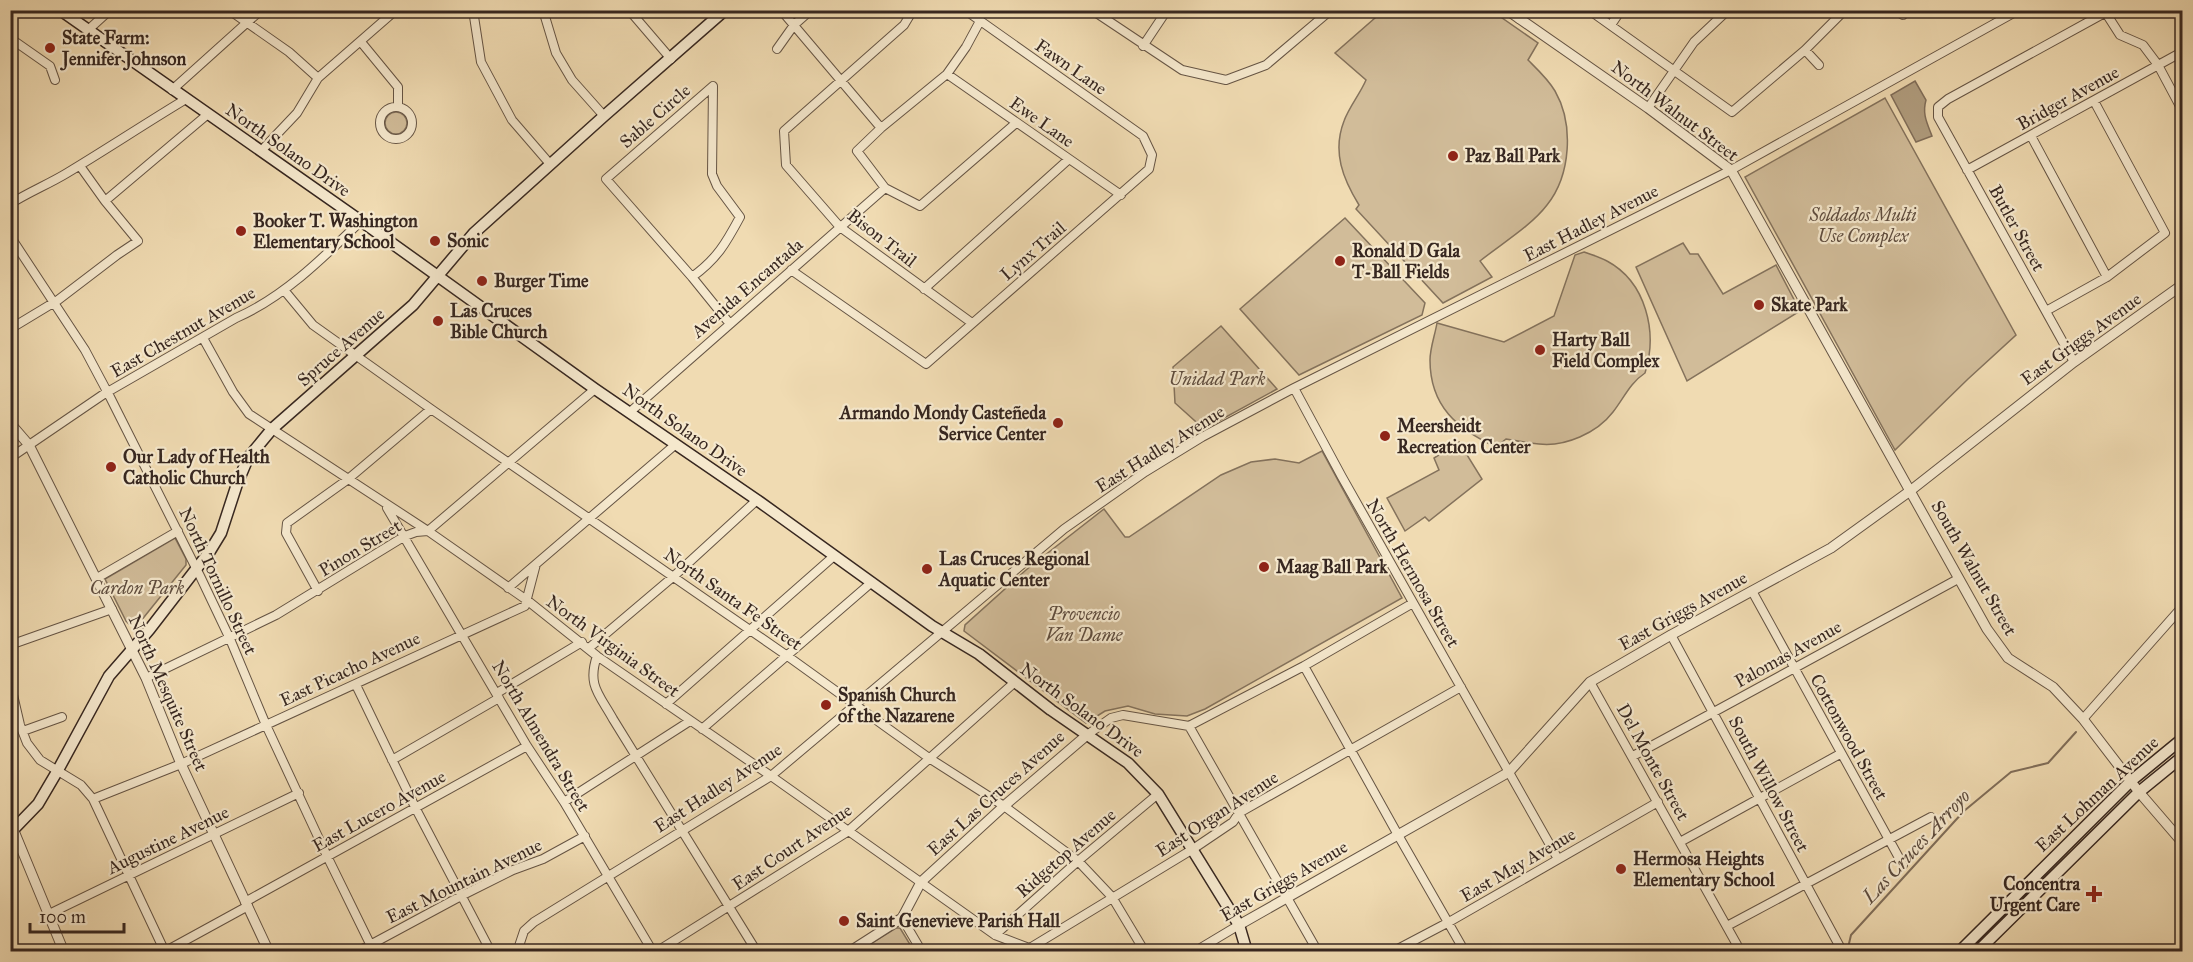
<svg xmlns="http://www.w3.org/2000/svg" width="2193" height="962" viewBox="0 0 2193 962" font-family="'IM FELL Great Primer',serif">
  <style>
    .green { fill: #d1bc99; stroke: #84725c; stroke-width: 1.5 }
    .water { fill: #b19e80; stroke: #806e5a; stroke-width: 1.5 }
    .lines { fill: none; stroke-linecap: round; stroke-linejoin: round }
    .stream { stroke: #806e5a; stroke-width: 2 }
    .minor-casing { stroke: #655444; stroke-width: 10 }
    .tertiary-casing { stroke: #655444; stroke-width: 11 }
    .secondary-casing { stroke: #372720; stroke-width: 13 }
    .minor { stroke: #f5e8cd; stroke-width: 8 }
    .tertiary { stroke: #f5e8cd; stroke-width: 9 }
    .secondary { stroke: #f5e8cd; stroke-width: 10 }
    .poi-dot { fill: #8f2418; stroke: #f5e8cd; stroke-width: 2 }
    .labels { text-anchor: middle; stroke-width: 4.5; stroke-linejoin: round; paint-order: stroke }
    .poi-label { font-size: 18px; font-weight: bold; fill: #372720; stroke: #f5e8cd; text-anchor: start }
    .street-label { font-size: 18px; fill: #372720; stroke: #f5e8cd }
    .park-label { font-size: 18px; font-style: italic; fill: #5e4c3e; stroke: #f5e8cd }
    .water-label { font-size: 20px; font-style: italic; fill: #5c4b3d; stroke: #f5e8cd }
  </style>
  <rect width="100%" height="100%" fill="#f0dbb2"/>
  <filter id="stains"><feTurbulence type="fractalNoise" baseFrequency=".00333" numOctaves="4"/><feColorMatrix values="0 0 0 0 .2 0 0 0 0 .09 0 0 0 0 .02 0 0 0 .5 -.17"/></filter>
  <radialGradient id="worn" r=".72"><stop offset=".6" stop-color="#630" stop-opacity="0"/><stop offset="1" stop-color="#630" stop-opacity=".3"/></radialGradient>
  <path class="green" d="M1383,11H1492L1538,43L1528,60C1537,69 1548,79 1555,91C1574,124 1571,175 1547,205C1531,226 1501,244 1480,261L1492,277L1443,303L1356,209L1359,205C1343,179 1332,152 1344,121C1349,107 1360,94 1366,80L1335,53Z
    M1885,98L2016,335L1968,379L1895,450L1745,177Z
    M385 123a11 11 0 1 1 22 0a11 11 0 1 1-22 0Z
    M1345,218L1425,303L1422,315L1299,375L1240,309Z
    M1683,243L1690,254H1698L1723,294L1776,265L1800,311L1687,381L1636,267Z
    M1584,252C1592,255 1600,257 1607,261C1646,282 1658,332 1645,373C1630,383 1624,398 1613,412C1597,433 1565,447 1539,444C1528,443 1517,441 1506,439L1496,447C1457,429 1430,406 1430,360C1430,348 1435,335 1437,323L1504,342L1554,316L1575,255Z
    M1221,326L1277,389L1204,429L1175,403L1173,367Z
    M1459,442L1482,479L1429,521L1425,517L1405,531L1387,498L1439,470L1434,458Z
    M1322,451L1402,598L1205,709L1187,716L1155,714L1128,706L1105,711L1086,723L964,631L965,625L1026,570L1104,509L1125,537H1129L1221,475L1251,462L1275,459L1299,463Z
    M175,538L186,559V565L140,622L130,625L126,621L105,579Z
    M896,928H900L914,951H859Z"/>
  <path class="water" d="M1915,81L1926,100C1922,114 1927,123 1932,136L1916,142L1891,95Z"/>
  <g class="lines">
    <path class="stream" d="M1847,952L1851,935L1964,811L2011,772L2048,763L2076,732"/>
    <g class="minor-casing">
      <path id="minor" d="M229,10L289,52L318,78
        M473,10L481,62L512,120L550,164
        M543,10L556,53L572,80L604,116
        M629,10L671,59
        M781,10L881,128
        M913,10L904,25L784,131L786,165L840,227L972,323
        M1092,10L1182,70L1226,80L1266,65L1331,10
        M1589,10L1732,112L1805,50L1845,10
        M1895,10L1903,15
        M2104,10L2120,35L2143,45L2158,65L2182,110
        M1519,19L1524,10
        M10,21L17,10
        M980,21L966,47L947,74L881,128L857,151L885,188L920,206L1016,123
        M1611,25L1621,10
        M88,30L110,10
        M10,38L50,66L55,80
        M361,42L398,87V107
        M1143,46L1167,10
        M777,49L794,25L811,10
        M1805,50L1819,65
        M947,74L1121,195
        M713,86L712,174L717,186L740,217C726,243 717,259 692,277L606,179Z
        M172,90L261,10
        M380 123a16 16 0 1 1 32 0a16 16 0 1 1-32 0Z
        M1648,108L1694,42L1728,10
        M2031,136L2107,277
        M261,151L297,113L318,78L396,10
        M1967,170L2182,52
        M105,201L208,114
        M10,204C29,192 49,184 67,173C107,149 146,123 186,99
        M10,236L85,350L110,397L200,576L230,639L266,725L327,856L374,952
        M791,270L926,364L1149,169L1152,155L1143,136L965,10
        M692,277L730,324
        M924,289L1069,159
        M284,290L313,325L431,409L786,655L929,758L1004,806L1078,861L1112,897L1145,952
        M2046,311L2107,277L2165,233L2094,101
        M10,329L58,300L117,255L138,241L105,201L80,166
        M203,338L233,392L249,414L428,531L528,601L597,656L771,776L995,935L1029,948L1031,952
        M2074,362L1938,117V107L1948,99L2110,10
        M1294,388L1342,477L1558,859
        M630,412L885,188
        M10,458L104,394L236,318C284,297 324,257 361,221
        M387,508L527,746L564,802L653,952
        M97,578L178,531
        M508,588L536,564
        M318,591L286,533L287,523L347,480L431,409
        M1752,591L1903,865
        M1671,635L1840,947
        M10,645L112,609
        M589,648L674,576L757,500
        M597,656C587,685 599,694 613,719L757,952
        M1304,666L1398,835L1465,952
        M146,678L276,615L405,536L416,532L428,531L595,389
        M10,682L20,725L27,743L40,760L81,785L93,799L181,764L525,606L536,564L676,444
        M1590,682L1741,952
        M356,685L416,809L491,952
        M497,693L582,642
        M666,704L834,556
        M2083,719L2182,607
        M1189,726L1318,952
        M702,729L872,582
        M23,731L62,717
        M1087,735L1111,718L1123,715L1189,726L1304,666L1413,603
        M1633,756L1958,579
        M392,760L499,698
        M93,799L165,952
        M564,802L690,721
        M1680,842L1840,754
        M245,902L527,746
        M49,914L299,793
        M902,918L922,952
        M1727,926L1931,817
        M995,935L1078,861L1158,794
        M1025,951L1193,849L1233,822L1239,813L1461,687
        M164,952L248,906
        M357,952L461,896L513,870L543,859L585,836
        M517,952L524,931L534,922L771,776L1064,529L1145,472L1202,437L1294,388L1731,170L2019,10
        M656,952L847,832L1015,682
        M1194,952L1239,925
        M1392,952L1449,922L1658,802"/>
    </g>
    <g class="tertiary-casing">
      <path id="tertiary" d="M1507,10L1648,108L1731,170L1987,629L2008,658L2053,687L2083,719L2139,792L2182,842
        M10,423L29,445L146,678L181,764L269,952
        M14,831L64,952
        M1239,925L1509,772L1590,682L1671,635L1831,548L1910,491L2074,362L2182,285
        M849,952L902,918L921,882L1004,806L1087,735"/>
    </g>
    <g class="secondary-casing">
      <path id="secondary" d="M60,10L361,221L595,389L757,500L932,626L979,654L1051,710L1128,763L1158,794L1239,925L1247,952
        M10,833L38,804L58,770L109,676L149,630L210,551L221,533L237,484L248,458L272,429L413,305L474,233L604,116L725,10
        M1959,952L2131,781L2182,739
        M1977,952L2139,792L2182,757"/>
    </g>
    <use href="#minor" class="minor"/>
    <use href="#tertiary" class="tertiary"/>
    <use href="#secondary" class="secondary"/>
  </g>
  <g class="poi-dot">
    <circle cx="50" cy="48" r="6"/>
    <circle cx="1453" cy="156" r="6"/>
    <circle cx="241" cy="231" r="6"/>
    <circle cx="435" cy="241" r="6"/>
    <circle cx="1340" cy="261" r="6"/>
    <circle cx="482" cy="281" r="6"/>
    <circle cx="1759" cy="305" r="6"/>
    <circle cx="438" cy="321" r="6"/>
    <circle cx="1540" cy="350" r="6"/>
    <circle cx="1058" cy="423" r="6"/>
    <circle cx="1385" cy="436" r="6"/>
    <circle cx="111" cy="467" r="6"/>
    <circle cx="1264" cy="567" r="6"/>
    <circle cx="927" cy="569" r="6"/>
    <circle cx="826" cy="705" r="6"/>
    <circle cx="1621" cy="869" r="6"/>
    <path d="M2091 885h6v6h6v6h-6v6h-6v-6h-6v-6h6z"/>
    <circle cx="844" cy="921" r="6"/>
  </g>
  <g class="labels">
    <g class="poi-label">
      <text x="62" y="44">State Farm:<tspan x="62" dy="21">Jennifer Johnson</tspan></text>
      <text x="1465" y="162">Paz Ball Park</text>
      <text x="253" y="227">Booker T. Washington<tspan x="253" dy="21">Elementary School</tspan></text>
      <text x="447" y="247">Sonic</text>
      <text x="1352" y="257">Ronald D Gala<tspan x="1352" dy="21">T-Ball Fields</tspan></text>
      <text x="494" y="287">Burger Time</text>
      <text x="1771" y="311">Skate Park</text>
      <text x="450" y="317">Las Cruces<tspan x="450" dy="21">Bible Church</tspan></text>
      <text x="1552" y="346">Harty Ball<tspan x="1552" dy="21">Field Complex</tspan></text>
      <text x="1046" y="419" text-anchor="end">Armando Mondy Casteñeda<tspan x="1046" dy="21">Service Center</tspan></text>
      <text x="1397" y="432">Meersheidt<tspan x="1397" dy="21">Recreation Center</tspan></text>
      <text x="123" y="463">Our Lady of Health<tspan x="123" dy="21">Catholic Church</tspan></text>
      <text x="939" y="565">Las Cruces Regional<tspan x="939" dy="21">Aquatic Center</tspan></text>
      <text x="1276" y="573">Maag Ball Park</text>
      <text x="838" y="701">Spanish Church<tspan x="838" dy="21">of the Nazarene</tspan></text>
      <text x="1633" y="865">Hermosa Heights<tspan x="1633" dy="21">Elementary School</tspan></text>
      <text x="2080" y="890" text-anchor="end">Concentra<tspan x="2080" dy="21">Urgent Care</tspan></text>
      <text x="856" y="927">Saint Genevieve Parish Hall</text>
    </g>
    <g class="street-label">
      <text transform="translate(1071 67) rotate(35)" y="6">Fawn Lane</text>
      <text transform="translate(2068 98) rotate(-29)" y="6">Bridger Avenue</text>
      <text transform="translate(1675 111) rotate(37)" y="6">North Walnut Street</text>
      <text transform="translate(655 116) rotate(-41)" y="6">Sable Circle</text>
      <text transform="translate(1042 122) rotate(35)" y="6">Ewe Lane</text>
      <text transform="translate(288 150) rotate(35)" y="6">North Solano Drive</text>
      <text transform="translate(1591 223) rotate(-27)" y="6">East Hadley Avenue</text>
      <text transform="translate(2017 228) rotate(61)" y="6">Butler Street</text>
      <text transform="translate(882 238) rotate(38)" y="6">Bison Trail</text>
      <text transform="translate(1033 251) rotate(-41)" y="6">Lynx Trail</text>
      <text transform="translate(747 288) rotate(-41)" y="6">Avenida Encantada</text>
      <text transform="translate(183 332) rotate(-30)" y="6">East Chestnut Avenue</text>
      <text transform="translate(2081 339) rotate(-36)" y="6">East Griggs Avenue</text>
      <text transform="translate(341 347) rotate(-41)" y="6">Spruce Avenue</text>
      <text transform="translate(685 430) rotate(35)" y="6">North Solano Drive</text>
      <text transform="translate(1160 449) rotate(-32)" y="6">East Hadley Avenue</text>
      <text transform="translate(360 548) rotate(-31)" y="6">Pinon Street</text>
      <text transform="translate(1974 568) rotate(60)" y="6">South Walnut Street</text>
      <text transform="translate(1413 573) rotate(60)" y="6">North Hermosa Street</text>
      <text transform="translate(218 581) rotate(65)" y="6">North Tornillo Street</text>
      <text transform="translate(733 599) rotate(35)" y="6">North Santa Fe Street</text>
      <text transform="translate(1683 611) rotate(-29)" y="6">East Griggs Avenue</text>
      <text transform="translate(613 646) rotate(36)" y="6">North Virginia Street</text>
      <text transform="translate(1788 654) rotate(-29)" y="6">Palomas Avenue</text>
      <text transform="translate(350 669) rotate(-25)" y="6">East Picacho Avenue</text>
      <text transform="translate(168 693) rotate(66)" y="6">North Mesquite Street</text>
      <text transform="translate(1082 710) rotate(36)" y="6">North Solano Drive</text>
      <text transform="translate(541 736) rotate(59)" y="6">North Almendra Street</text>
      <text transform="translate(1849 737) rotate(61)" y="6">Cottonwood Street</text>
      <text transform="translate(1653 762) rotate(61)" y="6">Del Monte Street</text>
      <text transform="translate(1769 784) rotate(62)" y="6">South Willow Street</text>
      <text transform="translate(718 788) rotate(-33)" y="6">East Hadley Avenue</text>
      <text transform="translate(996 793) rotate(-42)" y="6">East Las Cruces Avenue</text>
      <text transform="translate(2097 794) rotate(-43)" y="6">East Lohman Avenue</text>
      <text transform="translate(379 811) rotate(-29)" y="6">East Lucero Avenue</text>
      <text transform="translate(1217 814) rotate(-33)" y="6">East Organ Avenue</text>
      <text transform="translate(168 840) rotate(-26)" y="6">Augustine Avenue</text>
      <text transform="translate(792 847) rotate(-34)" y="6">East Court Avenue</text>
      <text transform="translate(1066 853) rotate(-41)" y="6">Ridgetop Avenue</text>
      <text transform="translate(1518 865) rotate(-30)" y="6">East May Avenue</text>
      <text transform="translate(464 881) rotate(-26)" y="6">East Mountain Avenue</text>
      <text transform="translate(1284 881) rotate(-30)" y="6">East Griggs Avenue</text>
    </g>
    <g class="park-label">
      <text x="1863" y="221">Soldados Multi<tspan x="1863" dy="21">Use Complex</tspan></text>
      <text x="1217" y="385">Unidad Park</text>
      <text x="137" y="594">Cardon Park</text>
      <text x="1084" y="620">Provencio<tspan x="1084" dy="21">Van Dame</tspan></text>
    </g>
    <g class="water-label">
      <text transform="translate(1916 846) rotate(-47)" y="7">Las Cruces Arroyo</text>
    </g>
  </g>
  <rect width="2193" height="962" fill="none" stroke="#f0dbb2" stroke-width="36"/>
  <rect x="12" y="12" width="2169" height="938" fill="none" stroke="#372720" stroke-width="3"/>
  <rect x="18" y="18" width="2157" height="926" fill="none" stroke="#372720" stroke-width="1.5"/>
  <path d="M30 923v9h94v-9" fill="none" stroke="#372720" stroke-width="3"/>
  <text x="39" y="923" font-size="18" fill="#372720" stroke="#f5e8cd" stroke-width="4.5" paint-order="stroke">100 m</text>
  <rect width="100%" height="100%" filter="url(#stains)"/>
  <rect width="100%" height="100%" fill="url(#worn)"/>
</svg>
